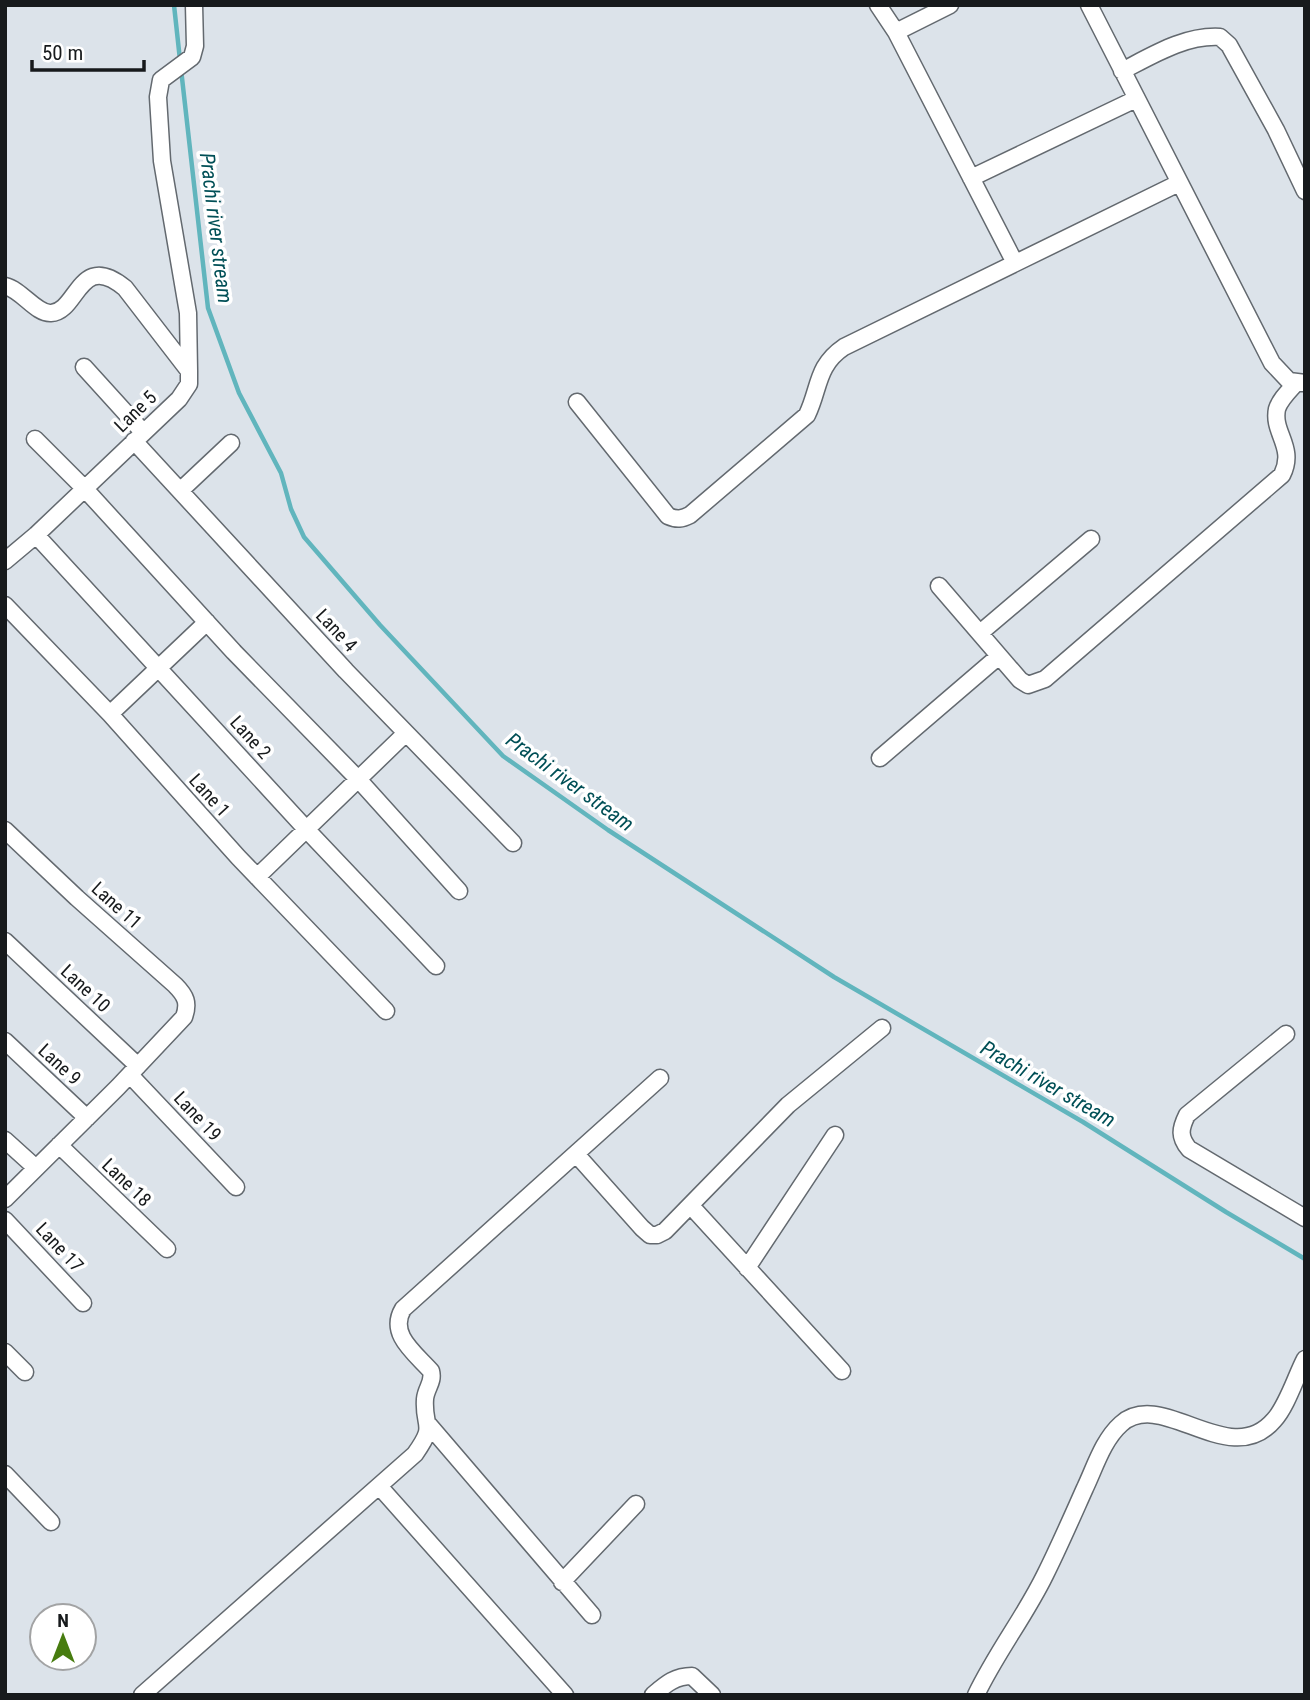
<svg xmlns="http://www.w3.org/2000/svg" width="1310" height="1700" viewBox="0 0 1310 1700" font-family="'Roboto Condensed',sans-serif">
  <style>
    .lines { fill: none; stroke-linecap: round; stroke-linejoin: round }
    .stream { stroke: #61b5bd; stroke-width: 4.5 }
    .minor-casing { stroke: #63696f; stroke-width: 19 }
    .minor { stroke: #fff; stroke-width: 16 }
    .labels { text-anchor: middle; stroke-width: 7; stroke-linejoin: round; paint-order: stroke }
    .street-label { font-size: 19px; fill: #171a1c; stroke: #fff }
    .water-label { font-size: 21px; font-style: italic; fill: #004f56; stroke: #fff }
  </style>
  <rect width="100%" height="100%" fill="#dce3ea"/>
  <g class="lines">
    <path class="stream" d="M174,5L180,60
      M181,69L208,308L239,393L281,473L291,509L304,537L380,625L503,756L608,830L834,977L1083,1122L1226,1212L1305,1259"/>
    <g class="minor-casing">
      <path id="minor" d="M878,5L896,32L1015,263
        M1089,5L1272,363L1289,381L1305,383
        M896,32L950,5
        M1122,71C1153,55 1185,35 1220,37L1229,45L1276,130L1305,191
        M971,178L1136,99
        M5,286C22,290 36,314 51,313C78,312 79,250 125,288L189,371V384L179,399L36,535L5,561
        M84,367L143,432
        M189,371L188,313L162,161L158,97L161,80L192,57L195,46L194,5
        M577,402L668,516C677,520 682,519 690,515L807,415C820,388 816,366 844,347L1179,183
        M35,439L85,489L234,652L358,779L459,891
        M134,441L346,671L513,843
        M181,490L231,443
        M36,535L306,829L436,966
        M939,586L1020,680L1028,685L1045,679L1282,475C1296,447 1272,433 1277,409C1280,399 1290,390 1297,382
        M5,605L110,714L238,857L386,1011
        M980,633L1091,539
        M110,714L207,622
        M880,758L999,656
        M5,830L77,898L175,985C186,996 189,1003 184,1017L118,1087L5,1199
        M257,877L406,733
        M5,941L138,1066
        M1286,1034L1187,1115C1180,1129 1179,1137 1189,1149L1305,1218
        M5,1041L87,1118
        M130,1075L236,1187
        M5,1140L36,1168
        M59,1145L167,1249
        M576,1154L642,1228L650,1235H657L665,1231L788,1105L882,1028
        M691,1206L842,1371
        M5,1220L83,1303
        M747,1268L835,1135
        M5,1352L25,1372
        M429,1425L592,1615
        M5,1474L51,1522
        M379,1486L565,1695
        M562,1582L636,1504
        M142,1695L415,1454C437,1423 423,1429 425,1399C426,1388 434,1382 431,1371C415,1353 388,1334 403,1309L660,1078
        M653,1695C666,1684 675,1676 692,1676L712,1695
        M976,1695C996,1653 1025,1616 1045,1575C1059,1547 1072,1517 1085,1488C1095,1467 1103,1440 1121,1424C1162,1387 1230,1472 1274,1420C1287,1406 1296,1376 1305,1359"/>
    </g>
    <use href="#minor" class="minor"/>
  </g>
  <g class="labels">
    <g class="street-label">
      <text transform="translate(135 411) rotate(-44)" y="7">Lane 5</text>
      <text transform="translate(337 630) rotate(47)" y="7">Lane 4</text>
      <text transform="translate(251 737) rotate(48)" y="7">Lane 2</text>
      <text transform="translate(210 795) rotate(48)" y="7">Lane 1</text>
      <text transform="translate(117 905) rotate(42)" y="7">Lane 11</text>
      <text transform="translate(86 988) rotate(43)" y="7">Lane 10</text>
      <text transform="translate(60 1064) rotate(43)" y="7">Lane 9</text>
      <text transform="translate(198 1116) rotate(47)" y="7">Lane 19</text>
      <text transform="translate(127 1182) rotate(44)" y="7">Lane 18</text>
      <text transform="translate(60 1247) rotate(47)" y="7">Lane 17</text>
    </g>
    <g class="water-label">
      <text transform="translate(216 228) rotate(83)" y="7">Prachi river stream</text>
      <text transform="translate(570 782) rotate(36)" y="7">Prachi river stream</text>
      <text transform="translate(1048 1084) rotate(30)" y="7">Prachi river stream</text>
    </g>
  </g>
  <rect width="1310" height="1700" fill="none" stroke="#171a1c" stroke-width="14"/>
  <g transform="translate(63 1637)"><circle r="33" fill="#ffffff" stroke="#a2a3a4" stroke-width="2"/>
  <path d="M0-5L12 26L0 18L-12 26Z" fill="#477c0f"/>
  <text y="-10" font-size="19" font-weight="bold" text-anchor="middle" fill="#171a1c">N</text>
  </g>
  <path d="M32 60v10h112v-10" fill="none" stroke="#171a1c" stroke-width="3.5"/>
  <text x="42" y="60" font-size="21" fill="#171a1c" stroke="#ffffff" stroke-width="5" paint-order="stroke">50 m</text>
</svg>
